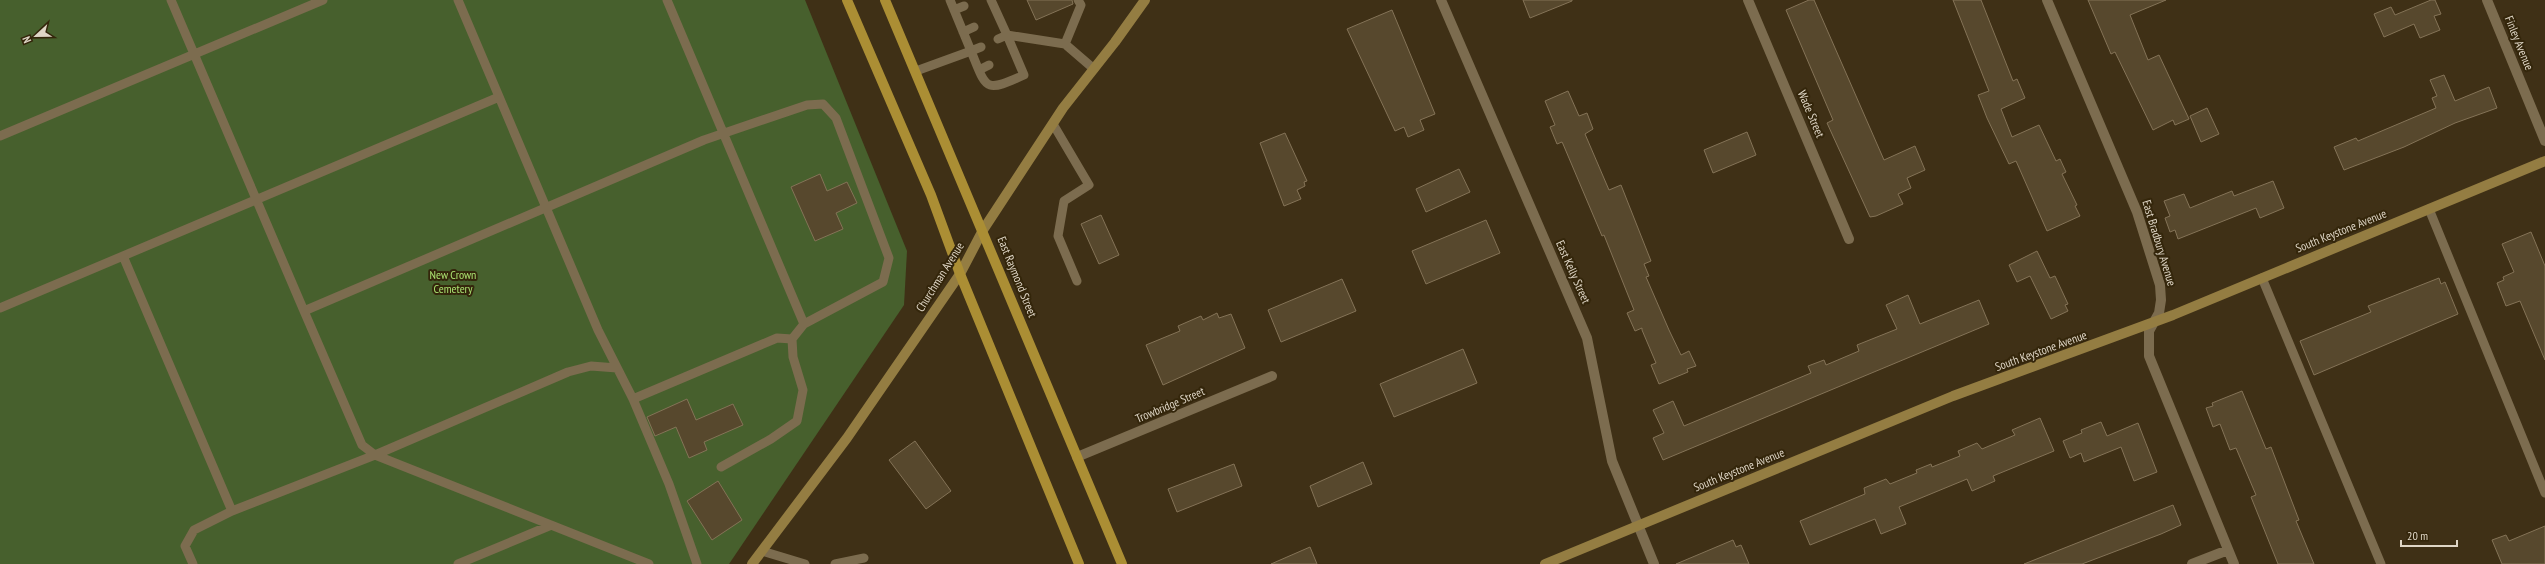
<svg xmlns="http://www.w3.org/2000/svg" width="2545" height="564" viewBox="0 0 2545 564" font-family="'PT Sans Narrow',sans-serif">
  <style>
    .green { fill: #47602d }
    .building { fill: #57482d; stroke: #847357 }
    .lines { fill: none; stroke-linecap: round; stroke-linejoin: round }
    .lane { stroke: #7c6c4f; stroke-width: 9 }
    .street { stroke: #7c6c4f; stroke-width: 10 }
    .secondary { stroke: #947d42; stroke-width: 10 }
    .primary { stroke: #ab8e34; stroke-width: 10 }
    .labels { text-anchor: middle; stroke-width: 4; stroke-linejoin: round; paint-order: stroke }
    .street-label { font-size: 12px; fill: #dfd6c6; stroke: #34260b }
    .park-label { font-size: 12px; fill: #aae271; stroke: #34260b }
  </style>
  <rect width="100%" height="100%" fill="#3f3016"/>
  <path class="green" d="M0,0H805L907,251L904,305L729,564H0Z"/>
  <path class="building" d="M1027,0H1072L1073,4L1036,20Z
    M1523,0H1572V1L1530,18Z
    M1809,0H1814L1884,160L1915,146L1925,170L1907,178L1911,188L1898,194L1903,204L1876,216L1870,217L1827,123L1833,120L1786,10Z
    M1953,0H1981L2013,81L2017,79L2025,98L2001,109L2012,137L2039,125L2056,161L2060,159L2066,172L2062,174L2077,205L2075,206L2080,216L2047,231L2016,161L2009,164L1987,118L1978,95L1989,91Z
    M2088,0H2166L2130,15L2148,60L2159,55L2189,119L2175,125L2173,120L2153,130L2115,52L2111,54Z
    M2431,0H2435L2441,14L2434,16L2440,30L2420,38L2414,24L2384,37L2374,14L2391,7L2395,15Z
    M1392,10L1435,114L1420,120L1424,130L1408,137L1404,127L1395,131L1347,29Z
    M2444,75L2455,101L2489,87L2497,108L2455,123L2404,147L2344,170L2334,147L2356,138L2358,141L2436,108L2432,98L2437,96L2430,80Z
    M1568,91L1579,116L1587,113L1593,129L1585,134L1609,190L1621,185L1651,261L1644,264L1649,276L1646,277L1669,330L1681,355L1689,351L1696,366L1687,369L1688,372L1659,384L1651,365L1656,363L1642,330V328L1635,331L1627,313L1634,310L1604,235L1602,236L1563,144L1562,142L1557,144L1550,127L1555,125L1545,101Z
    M2207,108L2219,134L2201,142L2190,116Z
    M1747,132L1756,155L1713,173L1704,150Z
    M1285,133L1307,181L1304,182L1305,186L1297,190L1301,199L1284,206L1260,143Z
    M1459,169L1470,192L1426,212L1416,189Z
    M820,174L827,191L847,182L857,203L836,213L843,229L815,241L791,187Z
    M2273,181L2284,208L2260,218L2256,208L2178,239L2175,230L2170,232L2165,218L2170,216L2164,201L2184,194L2190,208L2232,191L2234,196Z
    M1101,215L1119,255L1099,264L1081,224Z
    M1486,220L1500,253L1426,284L1412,251Z
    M2531,232L2545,266V360L2520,301L2506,306L2497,283L2504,280L2503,277L2514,272L2502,244Z
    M2037,251L2050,278L2055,276L2068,304L2065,305L2068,311L2051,319L2030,276L2017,282L2009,265Z
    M2439,278L2441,284L2445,282L2458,314L2314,375L2300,341L2371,312L2368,306Z
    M1342,279L1356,311L1281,342L1268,310Z
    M1908,295L1920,324L1979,300L1989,324L1663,460L1653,438L1664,433L1653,410L1673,401L1684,426L1811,373L1808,366L1824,360L1826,365L1859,351L1857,345L1897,329L1886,305Z
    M1217,313L1219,318L1231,314L1245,348L1163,385L1146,345L1180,331L1178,326L1201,316L1203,320Z
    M1463,349L1477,383L1394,417L1380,384Z
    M2242,391L2266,449L2271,447L2299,520L2296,521L2314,564H2278L2251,497L2256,495L2236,448L2230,450L2220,424L2213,427L2206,408L2213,406L2212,403Z
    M687,399L696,420L733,404L743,425L704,442L707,450L689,458L676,427L655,436L647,417Z
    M2040,418L2054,451L1993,476L1995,481L1972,491L1967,479L1899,507L1906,524L1881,534L1875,519L1810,545L1800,521L1865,494L1864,488L1886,479L1890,484L1917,473L1916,470L1931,464L1932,467L1960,456L1958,451L1977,443L1982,449L2015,435L2012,430Z
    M2101,422L2107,436L2138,423L2157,472L2134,481L2121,447L2084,462L2081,453L2070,458L2063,441L2082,433L2081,430Z
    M915,441L951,491L926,509L889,460Z
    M1363,462L1372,484L1318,507L1310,486Z
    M1234,464L1242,486L1177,512L1168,489Z
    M718,481L742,520L712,540L687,501Z
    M2173,505L2181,525L2161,534L2082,564H2024Z
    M2545,526V564H2502L2492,540L2506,535L2509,541Z
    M1733,540L1736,547L1741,545L1749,564H1676Z
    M1310,547L1317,564H1271Z"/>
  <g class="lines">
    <path class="lane" d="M171,0L304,311L704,140L807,105L823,104L836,118L889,258L883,282L804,324L792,339L793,357L803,390L797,421L771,439L721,467
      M458,0L598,330L633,399
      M667,0L804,324
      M991,0L1007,35L1065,44L1094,69
      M954,10L964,6
      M963,32L974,27
      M1065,44L1081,5L1078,0
      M981,47L971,51C987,90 984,93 1024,75L1007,35L998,39
      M979,70L989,65
      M916,71L971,51L950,0
      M1053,124L1089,185L1064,201L1058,236L1077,281
      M0,136L323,0
      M2429,209L2545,493
      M123,256L232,511
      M2262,278L2381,564
      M0,308L499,97
      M304,311L362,445L375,455L649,564
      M762,551L805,564
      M193,564L185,546L194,530L232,511L375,455L568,372L591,366L617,368
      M458,564L549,526
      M697,564L669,484L633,399L777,338L792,339
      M835,564L864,558"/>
    <path class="street" d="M1441,0L1587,338L1612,461L1654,564
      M1748,0L1849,239
      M2047,0L2137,212L2160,285L2161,300L2159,313L2149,331V356L2234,564
      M2487,0L2545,141
      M1077,457L1272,376
      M2192,564L2228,550"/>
    <path class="secondary" d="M752,564L847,438L960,274L983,230L1063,108L1115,42L1145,0
      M1545,564L1953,396L2173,315L2545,161"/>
    <path class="primary" d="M847,0L931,195L960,274L1079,564
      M885,0L1122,564"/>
  </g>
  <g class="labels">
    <g class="street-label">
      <text transform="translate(2519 43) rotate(68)" y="4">Finley Avenue</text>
      <text transform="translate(1811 114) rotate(67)" y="4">Wade Street</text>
      <text transform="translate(2341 231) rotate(-22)" y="4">South Keystone Avenue</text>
      <text transform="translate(2159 243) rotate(73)" y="4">East Bradbury Avenue</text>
      <text transform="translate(1573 272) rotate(66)" y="4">East Kelly Street</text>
      <text transform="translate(940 277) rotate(-58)" y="4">Churchman Avenue</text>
      <text transform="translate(1017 277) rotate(68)" y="4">East Raymond Street</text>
      <text transform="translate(2041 351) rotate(-20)" y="4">South Keystone Avenue</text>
      <text transform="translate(1170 405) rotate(-23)" y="4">Trowbridge Street</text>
      <text transform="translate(1739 470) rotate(-22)" y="4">South Keystone Avenue</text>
    </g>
    <g class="park-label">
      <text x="453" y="279">New Crown<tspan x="453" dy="14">Cemetery</tspan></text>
    </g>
  </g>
  <g transform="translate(36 36) rotate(248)" stroke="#34260b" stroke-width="3" paint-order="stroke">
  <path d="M0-3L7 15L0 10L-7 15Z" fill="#dfd6c6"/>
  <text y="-6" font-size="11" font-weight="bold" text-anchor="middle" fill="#dfd6c6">N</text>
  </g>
  <path d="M2401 540v6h56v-6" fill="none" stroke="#dfd6c6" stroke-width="2"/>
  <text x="2407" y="540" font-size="12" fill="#dfd6c6" stroke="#34260b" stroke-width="3" paint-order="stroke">20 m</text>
</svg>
